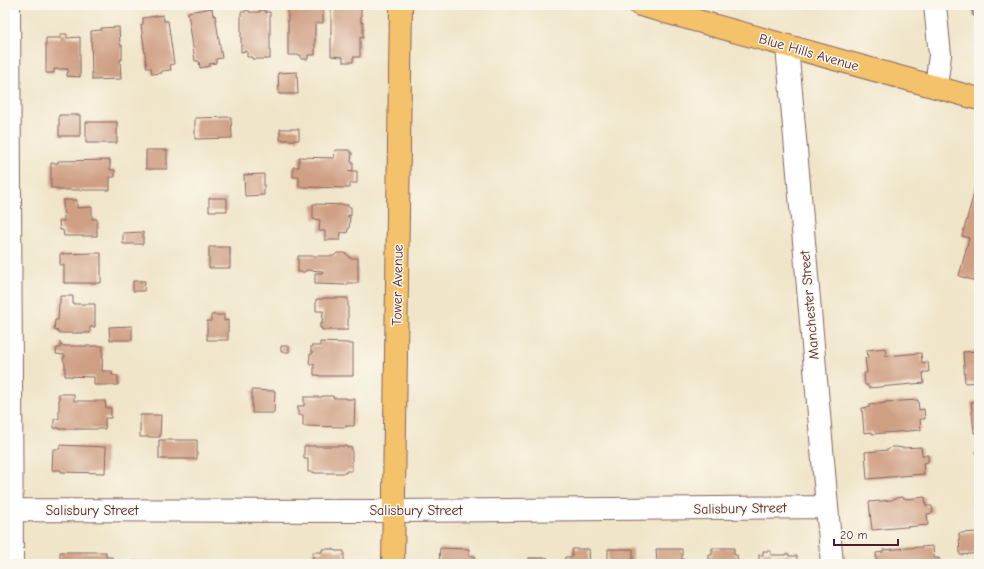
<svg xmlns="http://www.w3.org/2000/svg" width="984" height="569" viewBox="0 0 984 569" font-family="'Comic Neue',sans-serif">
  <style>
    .building { fill: #cf9f83 }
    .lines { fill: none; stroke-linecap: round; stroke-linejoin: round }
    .minor-casing { stroke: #846462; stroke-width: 24 }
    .major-casing { stroke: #846462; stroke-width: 24 }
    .minor { stroke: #fff; stroke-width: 22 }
    .major { stroke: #f4c26a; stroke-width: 22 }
    .labels { text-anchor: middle; stroke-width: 3; stroke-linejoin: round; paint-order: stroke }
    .street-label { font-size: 14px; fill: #4a1f2b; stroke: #fbf7ec }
  </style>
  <rect width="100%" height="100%" fill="#fbf7ec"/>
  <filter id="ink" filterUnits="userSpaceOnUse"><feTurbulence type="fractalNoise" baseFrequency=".025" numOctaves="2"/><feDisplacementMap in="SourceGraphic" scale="8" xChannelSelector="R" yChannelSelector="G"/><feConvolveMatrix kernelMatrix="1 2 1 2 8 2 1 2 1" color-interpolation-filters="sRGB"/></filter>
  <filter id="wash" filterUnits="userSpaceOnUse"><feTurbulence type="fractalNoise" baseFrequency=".012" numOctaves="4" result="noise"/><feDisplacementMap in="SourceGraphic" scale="16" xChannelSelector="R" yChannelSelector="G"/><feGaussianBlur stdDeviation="0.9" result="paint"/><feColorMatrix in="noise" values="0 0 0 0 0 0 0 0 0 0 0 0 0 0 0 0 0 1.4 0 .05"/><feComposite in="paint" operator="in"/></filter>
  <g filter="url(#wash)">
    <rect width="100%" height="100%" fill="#f0e5c9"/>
    <g id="blocks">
      <path class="building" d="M292,5H303V7L323,8V23H315V55H308V59H301V55H288V7H292Z
        M332,5H361V23L363,22V38L360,37V57H353V62H343V57L331,56V6H332Z
        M972,5H979V23H977V15L973,16Z
        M212,8L213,15H215L222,58L216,59V63L209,64L210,66L200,68L199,61H195L188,12Z
        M245,10H249V12H260L259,10H265V12H270V59H252V57H247V51L241,52V12H245Z
        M163,15L164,21H168L174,64L170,65L171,70L161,71L162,73L152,74L151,68H147L141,25L143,24V18Z
        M119,27L120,45H122V60H120L121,79L92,80L91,31L101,30V28Z
        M60,34H67V38L80,37V77L67,76V73H68V69H54V73H46V38H60Z
        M297,72L298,94H279L278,73Z
        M59,115H80V136H59Z
        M231,117L232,138L195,139V118Z
        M86,122H117V143H86Z
        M280,129H299V140H280Z
        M146,150H167V169H146Z
        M335,150H349L350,151L351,153H352L351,162H353V170L348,171H357V183H350V188L299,187V177H293V167H299V157L334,158Z
        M110,160V170H115V177H110V190H58V188H51V163H58V161Z
        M264,174V195L245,196L244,175Z
        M976,186L979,187V282L959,276L969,238L962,236Z
        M209,198H227V211H209Z
        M63,200H77V208L92,207V219H97V236H64L63,230H60L59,221H64Z
        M313,204L348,205V207H351V216L348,215V217H350L349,229H348L347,233L341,232L340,240H325V231H319L320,220L313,219Z
        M143,232V244H123V233Z
        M209,247H230V268H209Z
        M94,253H101V283H64V265H60V254Z
        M337,253H345L349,256V258H358V283H348V285L315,284V273H322L323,271L306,270L305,272H298V256H334Z
        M133,281H145L144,291H133Z
        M60,296H73V304H95V327H90V333H58V331L54,330L55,320H58L59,304H60Z
        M323,298H348V330H322V328H320V324H322L323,311H316V299H323Z
        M211,315H224V321L228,320V340H207V321H211Z
        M132,326V340H110L109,327Z
        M60,342H61V346H103L102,371H112V375L118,376V385H94V377L65,376V364L64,362L63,358L65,357V355L56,354L57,348H60Z
        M320,342L348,343V344H353V376H319V375H314V364H309L310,354H313V352H311V346H320Z
        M281,346H289V352H281Z
        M885,348L886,356L921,353L922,363L928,362L929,372H923L924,383L868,388V385H865L864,373H867L865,358H868L867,350Z
        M979,351V382L965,383L963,352Z
        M252,390L275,391L274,413H252Z
        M59,394H74V401H105L106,408H111V418H105V429H59V428H54V419H59Z
        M322,396H333V398H346V399H355L354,426H346V427L303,426V415H298V406H304V397H322Z
        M918,400L919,410L924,409L925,419H920L921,430L872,434V432L864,433L862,408L870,407L869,405L885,403V402Z
        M979,401V432L974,433L971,402Z
        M140,415H161L160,437H140Z
        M159,440H197V459H159Z
        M60,445L106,447L105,473L61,472V470H52L53,449H60Z
        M304,446H346V447L352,448V471H346V473H314V472H308V459H304Z
        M891,447H897L902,448L921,447L922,455H928V462L923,463L924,474L867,479L865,452L888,450Z
        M976,451H979V471H978Z
        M901,497L907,499L925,497L926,506H932L933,513L927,514L928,525L872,530L869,502L892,500L896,498Z
        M979,532V553L960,555L959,533Z
        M933,546L934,558H939L940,564H877L876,553L883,552V550Z
        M440,548L469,549V556H475L474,564H432V562H439Z
        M712,548H734V555H737L738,564H709V555H712Z
        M322,549H334L335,551H344V564H313V552H322Z
        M572,549H589L590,564H565V557H572Z
        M608,549H633V564H608Z
        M656,549H682V560L684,559V564H657Z
        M763,551H771V555H786V554H789V556H797V564H759V555H763Z
        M60,552H106V557H112V564H60Z
        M529,558H548V564H529Z
        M133,561H152V564H133Z"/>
    </g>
  </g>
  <g filter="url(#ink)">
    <use href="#blocks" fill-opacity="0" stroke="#846462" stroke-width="1"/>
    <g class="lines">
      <g class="minor-casing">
        <path id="minor" d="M9,5L12,564
          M935,5L940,55L936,87
          M787,46L832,564
          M5,510L394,511L826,507"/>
      </g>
      <g class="major-casing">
        <path id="major" d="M640,5L979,99
          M393,564L401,5"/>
      </g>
      <use href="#minor" class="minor"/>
      <use href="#major" class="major"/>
    </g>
  </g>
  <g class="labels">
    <g class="street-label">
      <text transform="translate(809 52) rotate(16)" y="5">Blue Hills Avenue</text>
      <text transform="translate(397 285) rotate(-89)" y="5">Tower Avenue</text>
      <text transform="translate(809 305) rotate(-95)" y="5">Manchester Street</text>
      <text transform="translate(740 508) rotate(-1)" y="5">Salisbury Street</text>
      <text x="92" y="515">Salisbury Street</text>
      <text x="416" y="515">Salisbury Street</text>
    </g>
  </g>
  <rect width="984" height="569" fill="none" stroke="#fbf7ec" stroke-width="20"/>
  <path d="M834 539v6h64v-6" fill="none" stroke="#4a1f2b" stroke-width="2"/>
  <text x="840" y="539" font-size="12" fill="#4a1f2b" stroke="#fbf7ec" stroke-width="3" paint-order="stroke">20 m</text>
</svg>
